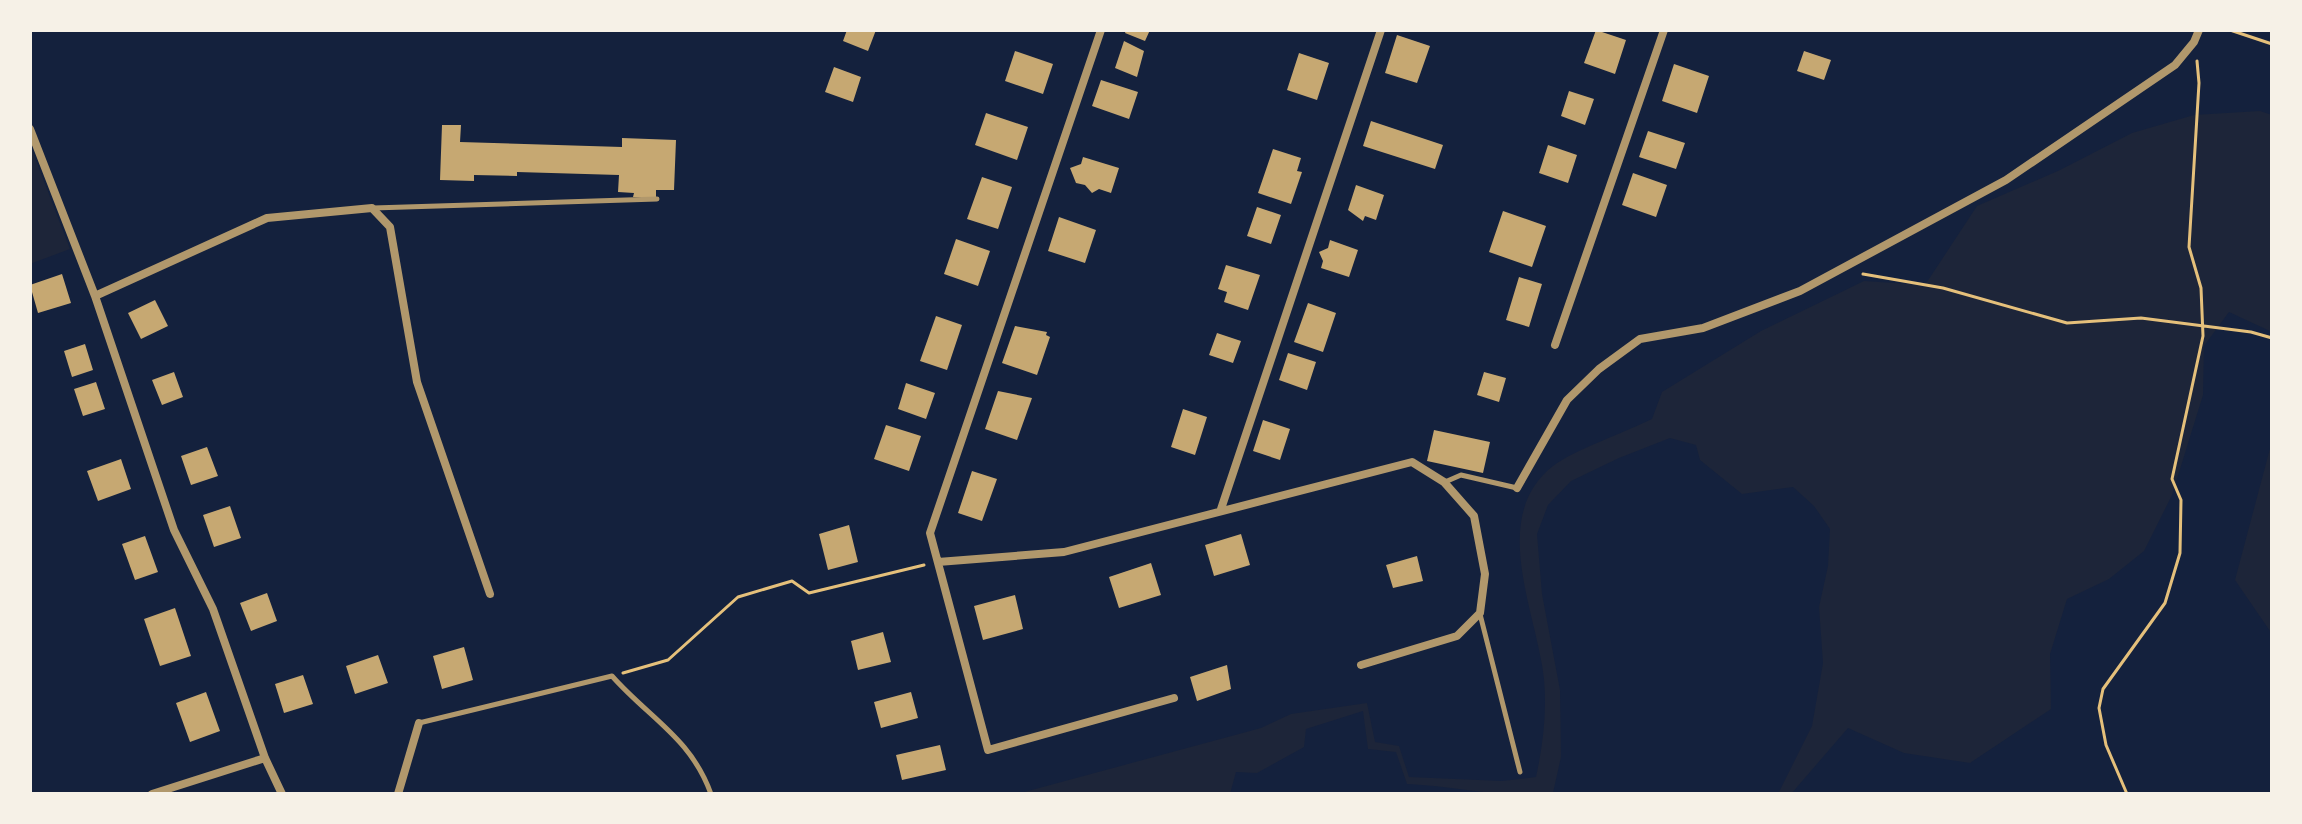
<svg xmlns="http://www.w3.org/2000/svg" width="2302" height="824" viewBox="0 0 2302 824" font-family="'Exo 2',sans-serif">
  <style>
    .green { fill: #1d2539 }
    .building { fill: #c6a872 }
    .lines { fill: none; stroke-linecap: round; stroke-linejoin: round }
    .path { stroke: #e5c07b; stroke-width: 3 }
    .service { stroke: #b1986c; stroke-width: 5 }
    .minor { stroke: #b1986c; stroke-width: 8 }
  </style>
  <rect width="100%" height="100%" fill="#14213d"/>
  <path class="green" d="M2260,111L2272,115V332L2229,312L2204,346L2203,395L2172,495L2144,551L2109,579L2067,599L2050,654L2051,709L1970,763L1904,753L1848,728L1791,794H1778L1812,726L1823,663L1819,607L1828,566L1830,529L1814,506L1793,487L1742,494L1700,460L1696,445L1670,438L1619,458L1571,481L1548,505L1537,534L1542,594L1560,690L1561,757L1553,793C1505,799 1455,786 1407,784L1396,752L1368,749L1363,711L1306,729L1304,747L1257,773L1236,772L1230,794H1017L1261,728L1291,714L1367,703L1375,742L1399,746L1409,777L1502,781L1536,777C1543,745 1547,712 1544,679C1537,613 1488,517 1553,466C1572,451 1628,431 1652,419L1662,392L1761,331L1864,281L1925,285L1977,206L2060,170L2132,133L2194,115Z
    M30,145L70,249L30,264Z
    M2272,441V634L2235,580Z"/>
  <path class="building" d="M847,30H876L868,51L843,41Z
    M1126,30H1150L1145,41L1125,33Z
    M1596,30L1626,40L1615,74L1584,63Z
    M1397,35L1430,46L1417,83L1385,73Z
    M1124,41L1144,51L1137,77L1115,68Z
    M1015,51L1053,64L1043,94L1005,81Z
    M1804,51L1831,60L1824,80L1797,71Z
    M1299,53L1329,63L1317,100L1287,90Z
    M1674,64L1709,76L1697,113L1662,101Z
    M834,67L861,77L853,102L825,92Z
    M1101,80L1138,92L1129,119L1092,106Z
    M1569,91L1594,99L1585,125L1561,116Z
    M986,113L1028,127L1017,160L975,145Z
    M1371,121L1443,145L1435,169L1363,146Z
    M442,125H461L460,142L622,147V138L676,140L674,190H656V197H633L634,193L618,192L619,175L517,172V176L474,175V181L440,180Z
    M1648,131L1685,143L1676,169L1639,157Z
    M1548,145L1577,155L1568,183L1539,173Z
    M1273,149L1301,158L1297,171L1302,172L1291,204L1258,193Z
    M1083,157L1119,168L1111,193L1099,189L1092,193L1085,185L1076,183L1070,168L1081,164Z
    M1633,173L1667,185L1656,217L1622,205Z
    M982,177L1012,187L998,229L967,219Z
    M1356,185L1384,195L1376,220L1365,216L1363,221L1348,210Z
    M1257,207L1281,215L1271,244L1247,236Z
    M1503,211L1546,226L1532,267L1489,252Z
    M1059,217L1096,230L1085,263L1048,251Z
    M956,239L990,251L978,286L944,274Z
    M1330,240L1358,250L1349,277L1321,268L1323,261L1319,252L1328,248Z
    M1226,265L1260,275L1248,310L1224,302L1227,292L1218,289Z
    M62,274L71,303L38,313L30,285Z
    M1519,277L1542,284L1529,327L1506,320Z
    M155,300L168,326L141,339L128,313Z
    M1308,303L1336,313L1323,352L1294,342Z
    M936,316L962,325L947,370L920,361Z
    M1015,326L1047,332L1046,335L1050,337L1037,375L1002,363Z
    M1217,333L1241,341L1233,363L1209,355Z
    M85,344L93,370L72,377L64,351Z
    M1288,353L1316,362L1307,390L1279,380Z
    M174,372L183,397L162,405L152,380Z
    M1484,372L1506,378L1499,402L1477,395Z
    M96,382L105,409L83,416L74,389Z
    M906,383L935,393L926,419L898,409Z
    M998,391L1032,398L1017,440L985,429Z
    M1183,409L1207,417L1195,455L1171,447Z
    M1263,420L1290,429L1280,460L1253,451Z
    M886,425L921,436L909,471L874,459Z
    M1434,430L1490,442L1483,473L1427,461Z
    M207,447L218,476L191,485L181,456Z
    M121,459L131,489L98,501L87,471Z
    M972,471L997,479L982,521L958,513Z
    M230,506L241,538L214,547L203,515Z
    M849,525L858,562L828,570L819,534Z
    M1241,534L1250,565L1214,576L1205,545Z
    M145,536L158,572L135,580L122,544Z
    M1417,556L1423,581L1393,588L1386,565Z
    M1151,563L1161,595L1119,608L1109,577Z
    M267,593L277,621L251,631L240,603Z
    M1015,595L1023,629L983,640L974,606Z
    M175,608L191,656L160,666L144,619Z
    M883,632L891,662L858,670L851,641Z
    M464,647L473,680L442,689L433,656Z
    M378,655L388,683L355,694L346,666Z
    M1227,665L1231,689L1197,701L1190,677Z
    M303,675L313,704L284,713L275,684Z
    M206,692L220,731L190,742L176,703Z
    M911,692L918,718L881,728L874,702Z
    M940,745L946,770L902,780L896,755Z"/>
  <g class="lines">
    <path class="path" d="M2230,30L2272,44
      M1863,274L1943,288L2067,323L2141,318L2251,332L2272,338
      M623,673L668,660L738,597L792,581L809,593L924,565
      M2127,794L2106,745L2099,708L2103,689L2165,603L2180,553L2181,500L2172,479L2203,336L2201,288L2189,247L2199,83L2197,61"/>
    <path class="service" d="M373,208L657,199
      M1445,482L1461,475L1517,488
      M1480,614L1520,772
      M419,723L612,676C649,718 691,738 711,794"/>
    <path class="minor" d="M1101,30L930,533L988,750L1174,698
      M30,129L95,296L174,530L213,609L265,758L282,794
      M95,296L267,218L372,208L390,227L417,382L490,594
      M1555,345L1664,30
      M1517,488L1567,400L1599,369L1640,339L1703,328L1800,291L2006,180L2175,65L2194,42L2199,30
      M1221,509L1381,30
      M938,562L1064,552L1412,462L1444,482L1474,516L1485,574L1480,613L1457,636L1361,665
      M152,794L265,758
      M398,794L419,723"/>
  </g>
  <rect width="2302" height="824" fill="none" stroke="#f6f1e7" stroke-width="64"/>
</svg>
